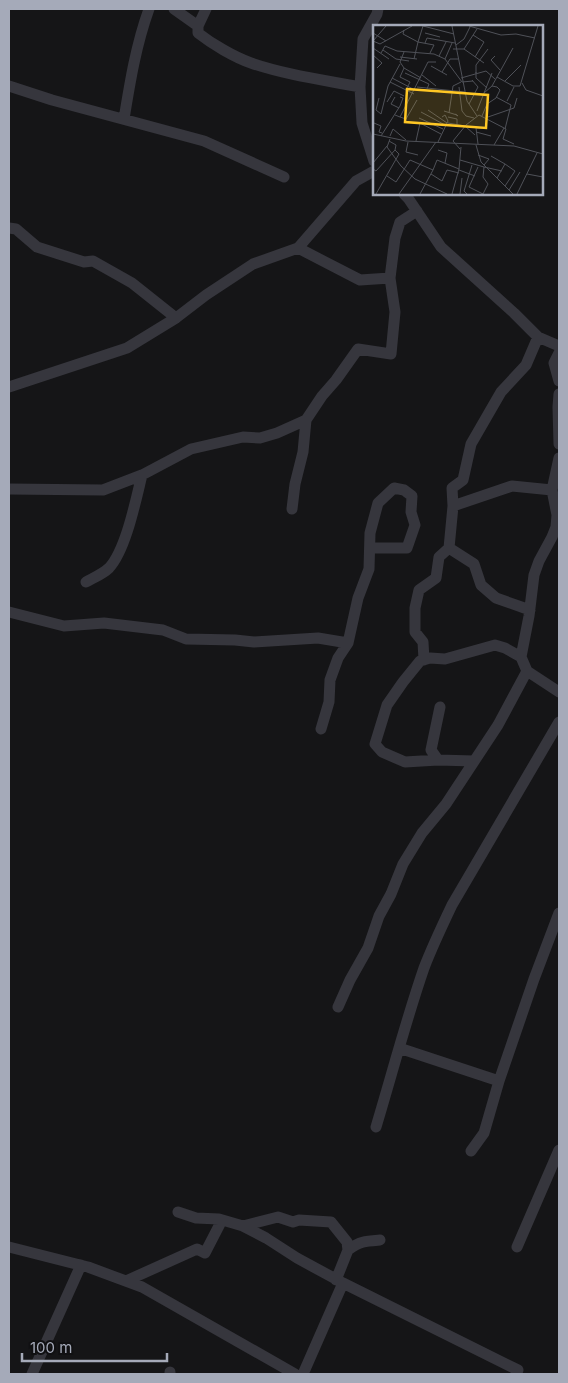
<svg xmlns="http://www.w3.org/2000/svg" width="568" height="1383" viewBox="0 0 568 1383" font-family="Inter,sans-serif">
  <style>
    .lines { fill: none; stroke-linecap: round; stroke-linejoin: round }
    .minor { stroke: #36363d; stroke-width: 11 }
    .inset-road { fill: none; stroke: #4f5158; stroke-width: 1 }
    .view { fill: #ffc725; fill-opacity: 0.15; stroke: #ffc725; stroke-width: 2.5 }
    .inset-edge { fill: none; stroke: #a5aab9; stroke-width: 2.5 }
  </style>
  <rect width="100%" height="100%" fill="#151517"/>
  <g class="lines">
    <path class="minor" d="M174,9L198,26V33C212,44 234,57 251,63C286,75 324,80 360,87
      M198,26L206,9
      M9,86L52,100L204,141L284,177
      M124,119C130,82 136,45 149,9
      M374,161L362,123L360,87L363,39L377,14L378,9
      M404,194L408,198L441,247L514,313L538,337L559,346
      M9,228L16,229L37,247L84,262L93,261L132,283L176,318
      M298,248L360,280L390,278
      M559,353L554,363L559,381
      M9,387L127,348L176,318L206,295L253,264L298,248L356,181L374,171
      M559,394L558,407L559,444
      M9,489L103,490L142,475L191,449L243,437L260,438L277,433L306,420L322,396L336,380L358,349L391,354L395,312L390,278L395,238L400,222L417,211
      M453,506L452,488L463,480L471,444L501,392L526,365L538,337
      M292,509L295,484L303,452L306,420
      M449,548L474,564L481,585L496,598L530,610
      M86,582C93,578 103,574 109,568C126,550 136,499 142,475
      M9,612L64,626L104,623L163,630L186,639L235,640L254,642L318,638L348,643
      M521,657L529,616L534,575L539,561L552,537L556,527L557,515L552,490L559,458
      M424,660L423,642L415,632V608L419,590L436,578L439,557L449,548L453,506L512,486L552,490
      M440,707L431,750L438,760L474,761
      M321,729L329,702L330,680L338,658L348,643L358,598L369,569L370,533L378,503L394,488L404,490L412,496L411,512L415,525L407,548H370
      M438,760L405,762L382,752L375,744L387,705L403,682L420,661L430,658L445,659L495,645L505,648L521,657L527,671L559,692
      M338,1007L350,980L368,948L379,916L391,894L403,864L422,833L446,804L498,725L527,671
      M399,1048L499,1081
      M376,1127C392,1074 406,1020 424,968C432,947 442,926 452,905L559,722
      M471,1151L484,1133L499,1081L534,979L559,913
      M178,1212L196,1218L219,1219L243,1226L266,1238L297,1258L343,1283L518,1370L516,1374
      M243,1226L278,1217L293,1222L299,1220L331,1222L347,1242L348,1250L336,1280
      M9,1247L88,1267L142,1287L295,1374
      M517,1247L559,1150
      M348,1250C360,1241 366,1241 380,1240
      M126,1281L197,1249L205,1253L222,1220
      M32,1374L81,1265
      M170,1374V1372
      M303,1374L343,1283"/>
  </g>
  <g transform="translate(373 25)">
    <rect width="170" height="170" fill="#151517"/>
    <path class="inset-road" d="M50,1L45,17L61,20L57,28M50,1L81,9M79,1L94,76L104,91M96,1L128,10L143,9L162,13M31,5L30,9L45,17L41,34M0,8L13,16M52,8L67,12M100,10L111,17L102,32M0,16L7,19L39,1M0,16L13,1M52,18L54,13L82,18M83,20L91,14L97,2M0,23L16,34M80,24H91L111,38M91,24L104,4M10,25L23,34L36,36M31,27L27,37L31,43L27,52L37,57L33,65M8,28L12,21L24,26L61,29L72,34L89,57L100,56M0,30L9,38L4,43M66,31L73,17M122,31L118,35L127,45M27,32L44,34M72,34L79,18M58,41L74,50M31,43L48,53M69,47L77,34H85M103,47V53L114,63M32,48L56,59L54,64M103,48V40L115,24M49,50L63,61M124,52L140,61H147L165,1M19,53L42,65M88,53L113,46L122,54M132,56L148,40M17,57L41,69M149,58L153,65L170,71M119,61L140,23M44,62L92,67M86,62L89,86L93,91L101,93M111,68L119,48M22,72L18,79L26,83M123,72L138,80L132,104M6,73L3,85L8,89L15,61L27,39M134,76L141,62M14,77L21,66L31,71M96,79L105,62L99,55M55,85L74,98M71,86L84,90L85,91L82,89M104,86L111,68L119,61L124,62L127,65L123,73L114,79L109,91M48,87L72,100M76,88L80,61L88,57M22,90L27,92L55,37H63M27,92L33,94L44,75M75,92L84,94V100M115,92L141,83L144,73M46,93L70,104M1,98L8,101L6,107L9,108M75,98L92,101L102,110M103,107L118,111M0,109L33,116L141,121L170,129M8,111L27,81L30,73L27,72M17,111L20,104L33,115M17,114L14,122L28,141L42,154L74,169M43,116L47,98L68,109M35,117L33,127L45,130M65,117L75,96L72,90L69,92M105,119L103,103H109M103,120L108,137L140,169M121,120L131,103M87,124L80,116L93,100L106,90L133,104L130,114L141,119M65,125L74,128L72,138M105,130L116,134L111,140M118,131L132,139M87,135L111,142L110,152L115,159L110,169M0,138L14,121M105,142L96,162L110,169M111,142L129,146M0,144L3,146L22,125L23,120L16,116M60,145L64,135L86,144M86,145L102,151M58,149L69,156L74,145L86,148M154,149L170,152M14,151L23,157L37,135L60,145L47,169M124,153L132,139L142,146L132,161M136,165L147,147M3,169L26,129L22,125M26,169L63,117M79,169L86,144L88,122M87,169L89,153M94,169L91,166L99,140M144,169L164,128"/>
    <path class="view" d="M34,64L115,70L113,103L32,97Z"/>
    <rect width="170" height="170" class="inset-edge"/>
  </g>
  <rect width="568" height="1383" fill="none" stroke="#a5aab9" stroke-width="20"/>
  <path d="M22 1353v8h145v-8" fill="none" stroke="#a5aab9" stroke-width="2.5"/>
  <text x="30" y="1353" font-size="15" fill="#a5aab9" stroke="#101012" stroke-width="4" paint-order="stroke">100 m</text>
</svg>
